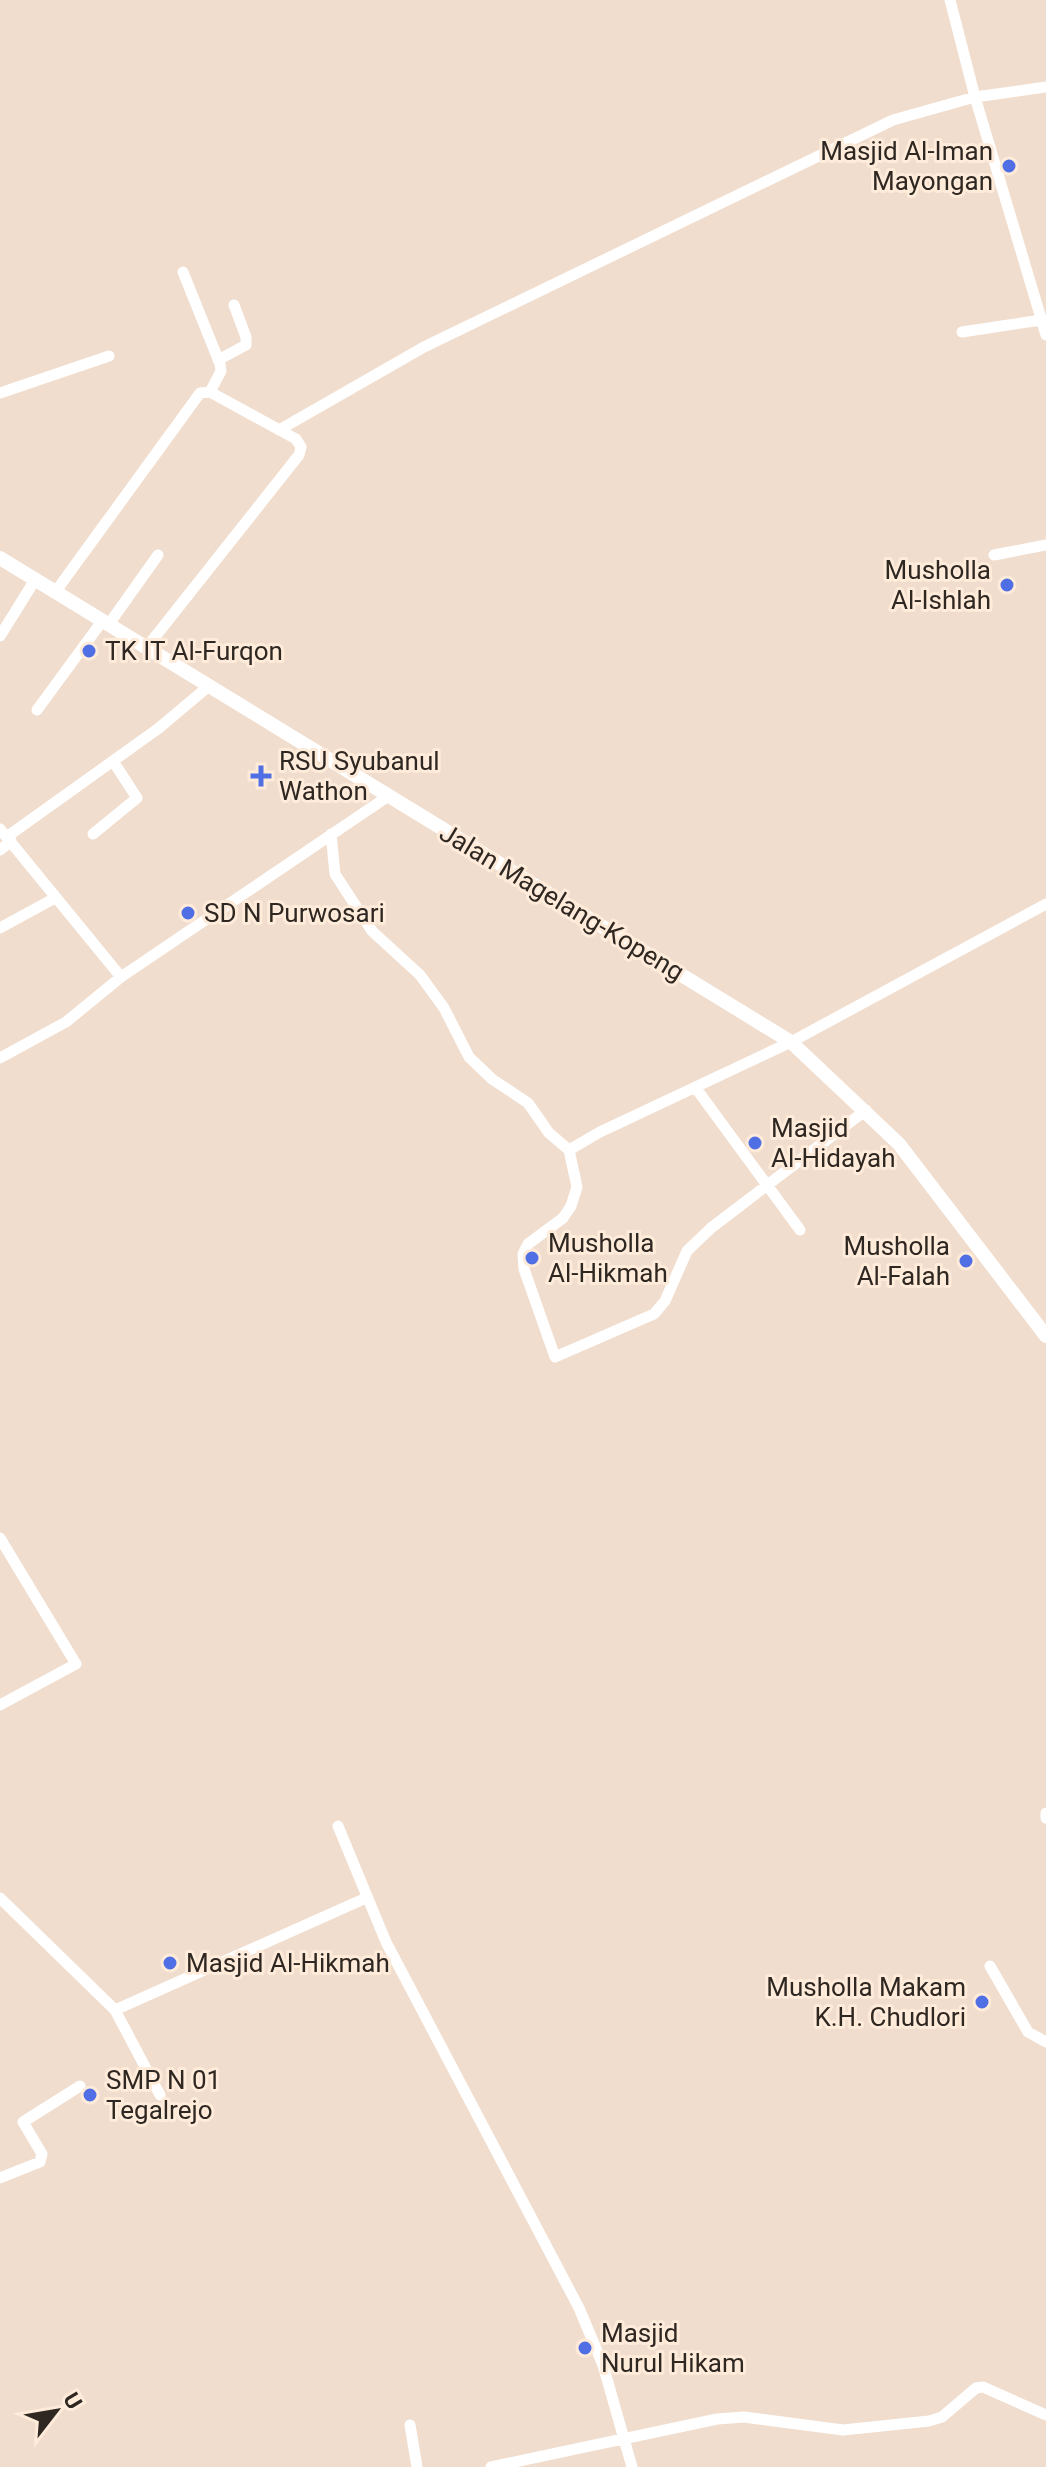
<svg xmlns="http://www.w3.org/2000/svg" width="1046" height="2467" viewBox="0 0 1046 2467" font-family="Roboto,sans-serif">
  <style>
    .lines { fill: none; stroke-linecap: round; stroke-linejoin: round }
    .minor { stroke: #fff; stroke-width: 11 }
    .major { stroke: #fff; stroke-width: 14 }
    .poi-dot { fill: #506fe4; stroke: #feebda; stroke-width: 3 }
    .labels { text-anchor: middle; stroke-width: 6; stroke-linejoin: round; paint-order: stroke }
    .poi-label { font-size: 26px; fill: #2f2721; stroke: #feebda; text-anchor: start }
    .street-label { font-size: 26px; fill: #2f2721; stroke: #feebda }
  </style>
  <rect width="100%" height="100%" fill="#f1ddcd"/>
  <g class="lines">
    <path class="minor" d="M950,0L975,97L1046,335
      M183,272L220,364L221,371L210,392
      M962,332L1041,320
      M218,360L246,345V337L234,305
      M0,393L109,356
      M279,430L424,347L893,120L975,97L1046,87
      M994,555L1046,545
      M56,591L200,393L210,392L296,439L301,447L299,455L147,647
      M109,624L158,555
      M0,636L35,580
      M37,710L103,620
      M0,829L121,977L387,797
      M93,834L137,798L113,761
      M331,834L335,874L372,931L420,975L444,1008L469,1057L492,1079L528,1103L549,1133L569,1150L577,1187L571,1206L563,1218L528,1244L523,1254L524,1269L555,1357L654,1314L665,1301L687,1251L711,1228L866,1110
      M8,836L159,728L210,685
      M0,850L11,841
      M0,928L55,898
      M0,1058L66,1022L121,977
      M695,1087L800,1230
      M569,1150L600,1132L791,1042L1046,904
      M0,1538L76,1664L0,1705
      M1046,1813V1818
      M338,1826L386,1942L579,2308L603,2365L632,2467
      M0,1898L115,2010L366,1898
      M990,1966L1028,2032L1046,2042
      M115,2010L160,2095
      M0,2178L40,2162L42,2154L23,2122L80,2086
      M410,2425L417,2467
      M491,2467L717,2419L744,2417L843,2430L929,2421L942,2417L976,2388L983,2387L1046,2415"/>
    <path class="major" d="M0,558L791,1042L899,1144L1046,1336"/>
  </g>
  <g class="poi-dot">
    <circle cx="1009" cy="166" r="8"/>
    <circle cx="1007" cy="585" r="8"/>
    <circle cx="89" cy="651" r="8"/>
    <path d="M257 764h8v8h8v8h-8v8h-8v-8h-8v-8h8z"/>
    <circle cx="188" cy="913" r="8"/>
    <circle cx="755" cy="1143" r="8"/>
    <circle cx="532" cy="1258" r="8"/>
    <circle cx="966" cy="1261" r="8"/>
    <circle cx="170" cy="1963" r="8"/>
    <circle cx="982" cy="2002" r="8"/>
    <circle cx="90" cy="2095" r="8"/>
    <circle cx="585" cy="2348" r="8"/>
  </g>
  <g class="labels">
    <g class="poi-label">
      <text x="993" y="160" text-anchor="end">Masjid Al-Iman<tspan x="993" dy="30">Mayongan</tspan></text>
      <text x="991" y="579" text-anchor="end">Musholla<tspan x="991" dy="30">Al-Ishlah</tspan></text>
      <text x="105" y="660">TK IT Al-Furqon</text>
      <text x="279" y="770">RSU Syubanul<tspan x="279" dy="30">Wathon</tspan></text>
      <text x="204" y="922">SD N Purwosari</text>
      <text x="771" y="1137">Masjid<tspan x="771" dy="30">Al-Hidayah</tspan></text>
      <text x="548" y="1252">Musholla<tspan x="548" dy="30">Al-Hikmah</tspan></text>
      <text x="950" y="1255" text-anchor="end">Musholla<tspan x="950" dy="30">Al-Falah</tspan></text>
      <text x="186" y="1972">Masjid Al-Hikmah</text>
      <text x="966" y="1996" text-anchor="end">Musholla Makam<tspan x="966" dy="30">K.H. Chudlori</tspan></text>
      <text x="106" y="2089">SMP N 01<tspan x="106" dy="30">Tegalrejo</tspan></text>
      <text x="601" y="2342">Masjid<tspan x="601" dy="30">Nurul Hikam</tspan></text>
    </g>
    <g class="street-label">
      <text transform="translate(562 902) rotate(31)" y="9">Jalan Magelang-Kopeng</text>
    </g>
  </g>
  <g transform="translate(56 2411) rotate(59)" stroke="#feebda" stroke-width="6" paint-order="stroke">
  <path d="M0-6L14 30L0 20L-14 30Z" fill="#2f2721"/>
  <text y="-12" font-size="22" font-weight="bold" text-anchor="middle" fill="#2f2721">U</text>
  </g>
</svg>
